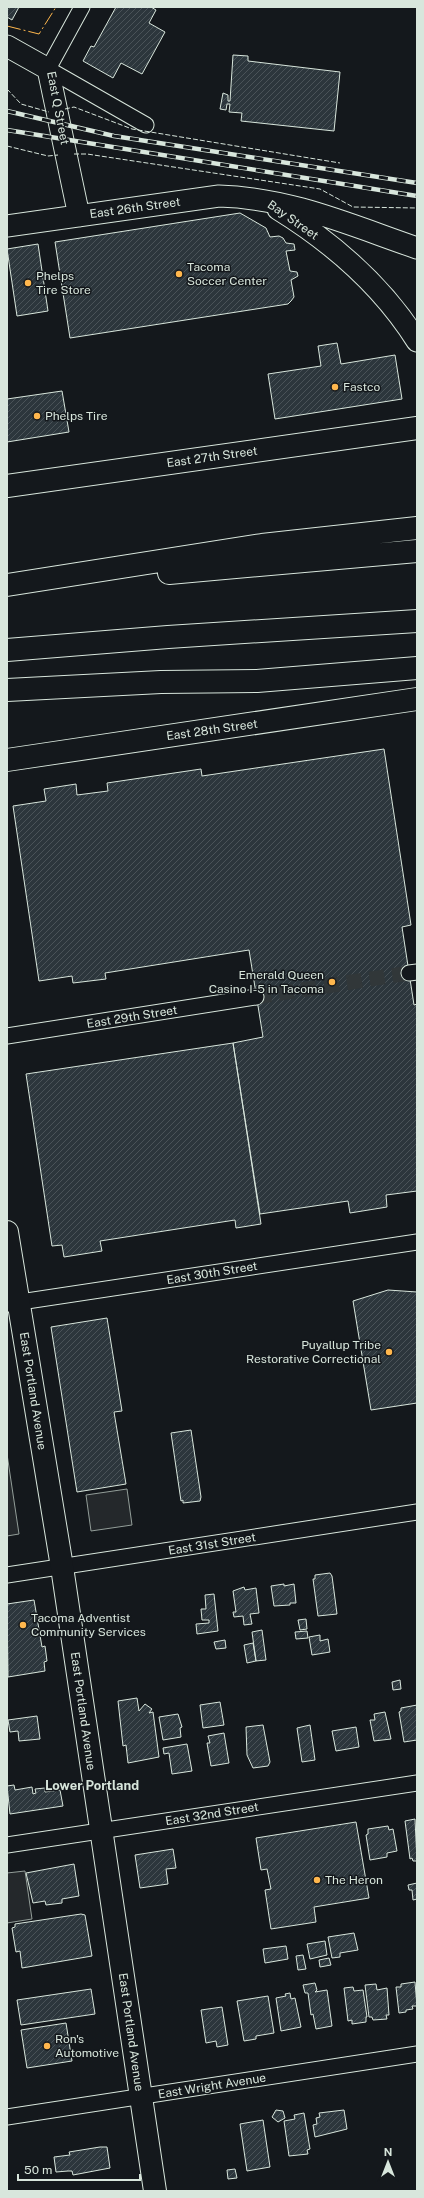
<svg xmlns="http://www.w3.org/2000/svg" width="424" height="2198" viewBox="0 0 424 2198" font-family="'Public Sans',sans-serif">
  <style>
    .parking { fill: #24282b; stroke: #939e99 }
    .building { fill: url(#building-hatch); stroke: #d8e6dc }
    .lines { fill: none; stroke-linecap: round; stroke-linejoin: round }
    .street-tunnel { stroke: #313739; stroke-width: 15; stroke-dasharray: 15 8; stroke-linecap: butt }
    .street-casing { stroke: #d8e6dc; stroke-width: 17 }
    .secondary-casing { stroke: #d8e6dc; stroke-width: 23 }
    .primary-casing { stroke: #d8e6dc; stroke-width: 24 }
    .highway-casing { stroke: #d8e6dc; stroke-width: 24 }
    .street { stroke: #14181c; stroke-width: 15 }
    .secondary { stroke: #14181c; stroke-width: 21 }
    .primary { stroke: #14181c; stroke-width: 22 }
    .highway { stroke: #14181c; stroke-width: 22 }
    .rail-casing { stroke: #d8e6dc; stroke-width: 4.5 }
    .rail { stroke: #14181c; stroke-width: 3; stroke-dasharray: 9; stroke-linecap: butt }
    .fence { stroke: #d8e6dc; stroke-width: 1; stroke-dasharray: 5 2; stroke-linecap: butt }
    .power { stroke: #ffb74d; stroke-width: 1; stroke-dasharray: 14 3 2 3; stroke-linecap: butt }
    .poi-dot { fill: #ffb74d; stroke: #14181c; stroke-width: 1.5 }
    .labels { text-anchor: middle; stroke-width: 3; stroke-linejoin: round; paint-order: stroke }
    .street-label { font-size: 12px; fill: #d8e6dc; stroke: #14181c }
    .poi-label { font-size: 12px; fill: #d8e6dc; stroke: #14181c; text-anchor: start }
    .neighbourhood-label { font-size: 13px; font-weight: bold; fill: #d8e6dc; stroke: #14181c }
  </style>
  <defs>
    <pattern id="building-hatch" width="6" height="6" patternUnits="userSpaceOnUse"><rect width="6" height="6" fill="#2c363c"/><path d="M-1 1l2-2M0 6l6-6M5 7l2-2" fill="none" stroke="#4a5358"/></pattern>
  </defs>
  <rect width="100%" height="100%" fill="#14181c"/>
  <path class="parking" d="M7,1454L19,1534L7,1536Z
    M127,1489L132,1525L91,1531L86,1495Z
    M25,1871L32,1919L7,1923V1873Z"/>
  <path class="building" d="M7,7H19L12,20L7,17Z
    M116,7H151L156,10L149,23L165,32L142,74L121,63L113,78L83,61L91,46L94,47Z
    M233,55L248,56V61L340,72L334,131L241,121L242,113L229,112L230,104H227L226,110L220,109L223,93L228,95V101H230Z
    M240,213L266,228L270,237L279,236L283,238L286,243L294,244L295,250L286,251L290,271L297,272L298,276L291,280L294,297L291,301L288,304L70,338L55,242Z
    M38,244L48,311L17,316L7,249Z
    M337,343L341,364L395,355L402,399L275,419L268,374L321,366L318,346Z
    M62,391L69,432L7,442V399Z
    M384,749L411,925L402,927L414,1005L417,1004V1191L386,1195L387,1207L350,1213L348,1201L260,1214L233,1043L263,1037L249,950L105,973L106,979L73,983L72,976L39,981L13,806L46,801L44,789L76,784L77,795L108,791L107,783L201,769L202,776Z
    M233,1043L261,1224L236,1228L235,1220L100,1241L102,1251L64,1257L62,1245L52,1246L26,1074Z
    M388,1290L417,1292V1403L371,1410L353,1301Z
    M107,1318L122,1411L114,1412L126,1484L77,1492L51,1327Z
    M191,1430L201,1497L200,1501L183,1503V1500L181,1501L171,1433Z
    M330,1573L332,1576L337,1614L318,1616L313,1579H315V1575Z
    M284,1584V1586L294,1584L296,1603H290V1605L274,1606L271,1586Z
    M244,1587L245,1590L256,1588L259,1613L250,1614L252,1624L244,1625L243,1616L234,1617L233,1612H236L233,1591Z
    M214,1594L218,1631L197,1634L196,1624L209,1623V1620H202L201,1609H206L205,1595Z
    M34,1600L42,1647L45,1646L47,1661L44,1662L45,1671L8,1677L7,1604Z
    M306,1619L307,1629L300,1630L298,1620Z
    M262,1630L266,1660L256,1661L252,1632Z
    M307,1631L308,1638L296,1639L295,1632Z
    M320,1635V1641L328,1639L330,1652L312,1655L309,1637Z
    M225,1640L226,1648L216,1649L214,1642Z
    M253,1643L256,1661L247,1663L244,1645Z
    M400,1680L401,1689L393,1690L392,1682Z
    M137,1698L139,1711L145,1704L152,1709L149,1713L153,1712L159,1757L128,1763L126,1745L123,1746L118,1701Z
    M220,1702L224,1725L203,1728L200,1705Z
    M417,1705V1740L404,1742L399,1712L401,1711V1708Z
    M385,1712L391,1739L374,1741L370,1720H375L374,1714Z
    M178,1714L182,1727L180,1728L181,1737L163,1740L159,1717Z
    M37,1716L40,1739L19,1741L18,1731L10,1732L8,1720Z
    M263,1725L270,1762L268,1766L253,1768L247,1755L246,1727Z
    M310,1725L315,1760L302,1762L297,1728Z
    M356,1727L359,1747L336,1751L332,1731Z
    M224,1733L229,1763L211,1766L207,1743H210L208,1736Z
    M187,1744L192,1771L172,1774L169,1753L164,1754L163,1748Z
    M14,1785L15,1790L32,1787L33,1794L36,1793L35,1789L45,1788V1792L60,1790L63,1806L10,1814L7,1786Z
    M415,1819L417,1861H413L412,1858L410,1859L405,1821Z
    M356,1822L369,1898L314,1907L316,1922L271,1929L265,1890L271,1889L267,1869L261,1870L256,1838Z
    M388,1826L389,1830L393,1829L397,1851L387,1853V1857L370,1860L366,1835L368,1834V1829Z
    M173,1849L176,1868L166,1869L168,1884L140,1888L135,1855Z
    M74,1864L79,1896L62,1899V1903L46,1905L45,1901L33,1903L26,1873Z
    M417,1883V1899L413,1900L412,1890H409L408,1885Z
    M81,1914L85,1915L92,1956L22,1968L20,1951L16,1952L12,1928L15,1927V1924Z
    M354,1933L358,1950L340,1953V1957L332,1958L328,1937Z
    M325,1941L327,1955L310,1959L307,1944Z
    M286,1946L288,1959L265,1963L263,1949Z
    M303,1955L306,1969L298,1970L296,1956Z
    M329,1958L331,1965L320,1967L319,1960Z
    M415,1982L417,2006H412L413,2009L406,2010V2012L399,2013L396,1987H401V1984Z
    M315,1983L317,1990L315,1992L327,1990L332,2026L316,2029L313,2014L311,2015L308,1993H305L303,1985Z
    M376,1984L377,1990L387,1988L389,2015H386L387,2019L373,2020L372,2017H369L365,1985Z
    M353,1987L354,1991L363,1990L367,2017H366V2022L352,2024V2020L348,2021L344,1988Z
    M91,1989L95,2014L21,2025L17,2000Z
    M290,1993L291,1999L295,1998L301,2027L281,2031L276,1998L286,1996L285,1994Z
    M268,1996L274,2033L256,2036V2039L244,2041L237,2001Z
    M222,2007L228,2045L217,2047L216,2041L206,2043L201,2010Z
    M66,2023L72,2061L27,2068L21,2030Z
    M276,2110L283,2111L285,2118L278,2122L272,2117Z
    M344,2110L347,2129L315,2137L313,2125L317,2124L316,2118L320,2117L319,2113Z
    M304,2113L310,2149L307,2150L308,2154L289,2156L284,2121L295,2119L294,2115Z
    M263,2120L270,2167L247,2171L240,2124Z
    M100,2147H107L110,2168L73,2175L72,2171H68L56,2172L54,2157L70,2155L69,2152Z
    M235,2169L237,2178L228,2179L227,2170Z"/>
  <g class="lines">
    <path class="street-tunnel" d="M256,997L409,973"/>
    <g class="street-casing">
      <path id="street" d="M82,7L48,69L146,125
        M409,973L417,972
        M7,1036L256,997
        M7,1304L417,1242
        M7,1575L417,1512
        M7,1845L417,1783
        M7,2117L417,2054"/>
    </g>
    <g class="secondary-casing">
      <path id="secondary" d="M7,46L48,69L79,216
        M278,209C333,243 383,287 417,341
        M7,226L219,196C290,198 350,225 417,248"/>
    </g>
    <g class="primary-casing">
      <path id="primary" d="M7,486L417,428
        M7,760L417,699
        M7,1232L62,1567L155,2191"/>
    </g>
    <g class="highway-casing">
      <path id="highway" d="M169,573L417,551
        M7,585L262,545L417,528
        M7,650L168,637L417,621
        M7,690L161,682L257,681L417,668"/>
    </g>
    <use href="#street" class="street"/>
    <use href="#secondary" class="secondary"/>
    <use href="#primary" class="primary"/>
    <use href="#highway" class="highway"/>
    <g class="rail-casing">
      <path id="rail" d="M7,111L114,136L417,183
        M7,130L417,196"/>
    </g>
    <use href="#rail" class="rail"/>
    <path class="fence" d="M7,89L21,104L49,112
      M65,109L74,107L132,129L340,163
      M7,146L48,156L58,155
      M74,154H87L320,189L353,207L417,208"/>
    <path class="power" d="M7,26L39,34L56,7"/>
  </g>
  <g class="poi-dot">
    <circle cx="179" cy="274" r="4"/>
    <circle cx="28" cy="283" r="4"/>
    <circle cx="335" cy="387" r="4"/>
    <circle cx="37" cy="416" r="4"/>
    <circle cx="332" cy="982" r="4"/>
    <circle cx="389" cy="1352" r="4"/>
    <circle cx="23" cy="1625" r="4"/>
    <circle cx="317" cy="1880" r="4"/>
    <circle cx="47" cy="2046" r="4"/>
  </g>
  <g class="labels">
    <g class="street-label">
      <text transform="translate(58 108) rotate(79)" y="4">East Q Street</text>
      <text transform="translate(135 208) rotate(-8)" y="4">East 26th Street</text>
      <text transform="translate(293 220) rotate(35)" y="4">Bay Street</text>
      <text transform="translate(212 457) rotate(-8)" y="4">East 27th Street</text>
      <text transform="translate(212 730) rotate(-8)" y="4">East 28th Street</text>
      <text transform="translate(132 1017) rotate(-9)" y="4">East 29th Street</text>
      <text transform="translate(212 1273) rotate(-9)" y="4">East 30th Street</text>
      <text transform="translate(33 1391) rotate(81)" y="4">East Portland Avenue</text>
      <text transform="translate(212 1544) rotate(-9)" y="4">East 31st Street</text>
      <text transform="translate(83 1711) rotate(82)" y="4">East Portland Avenue</text>
      <text transform="translate(212 1814) rotate(-9)" y="4">East 32nd Street</text>
      <text transform="translate(131 2032) rotate(82)" y="4">East Portland Avenue</text>
      <text transform="translate(212 2086) rotate(-9)" y="4">East Wright Avenue</text>
    </g>
    <g class="poi-label">
      <text x="187" y="271">Tacoma<tspan x="187" dy="14">Soccer Center</tspan></text>
      <text x="36" y="280">Phelps<tspan x="36" dy="14">Tire Store</tspan></text>
      <text x="343" y="391">Fastco</text>
      <text x="45" y="420">Phelps Tire</text>
      <text x="324" y="979" text-anchor="end">Emerald Queen<tspan x="324" dy="14">Casino I-5 in Tacoma</tspan></text>
      <text x="381" y="1349" text-anchor="end">Puyallup Tribe<tspan x="381" dy="14">Restorative Correctional</tspan></text>
      <text x="31" y="1622">Tacoma Adventist<tspan x="31" dy="14">Community Services</tspan></text>
      <text x="325" y="1884">The Heron</text>
      <text x="55" y="2043">Ron's<tspan x="55" dy="14">Automotive</tspan></text>
    </g>
    <g class="neighbourhood-label">
      <text x="92" y="1790">Lower Portland</text>
    </g>
  </g>
  <rect width="424" height="2198" fill="none" stroke="#d8e6dc" stroke-width="16"/>
  <g transform="translate(388 2162)" stroke="#14181c" stroke-width="3" paint-order="stroke">
  <path d="M0-3L7 15L0 10L-7 15Z" fill="#d8e6dc"/>
  <text y="-6" font-size="11" font-weight="bold" text-anchor="middle" fill="#d8e6dc">N</text>
  </g>
  <path d="M18 2174v6h122v-6" fill="none" stroke="#d8e6dc" stroke-width="2"/>
  <text x="24" y="2174" font-size="12" fill="#d8e6dc" stroke="#14181c" stroke-width="3" paint-order="stroke">50 m</text>
</svg>
